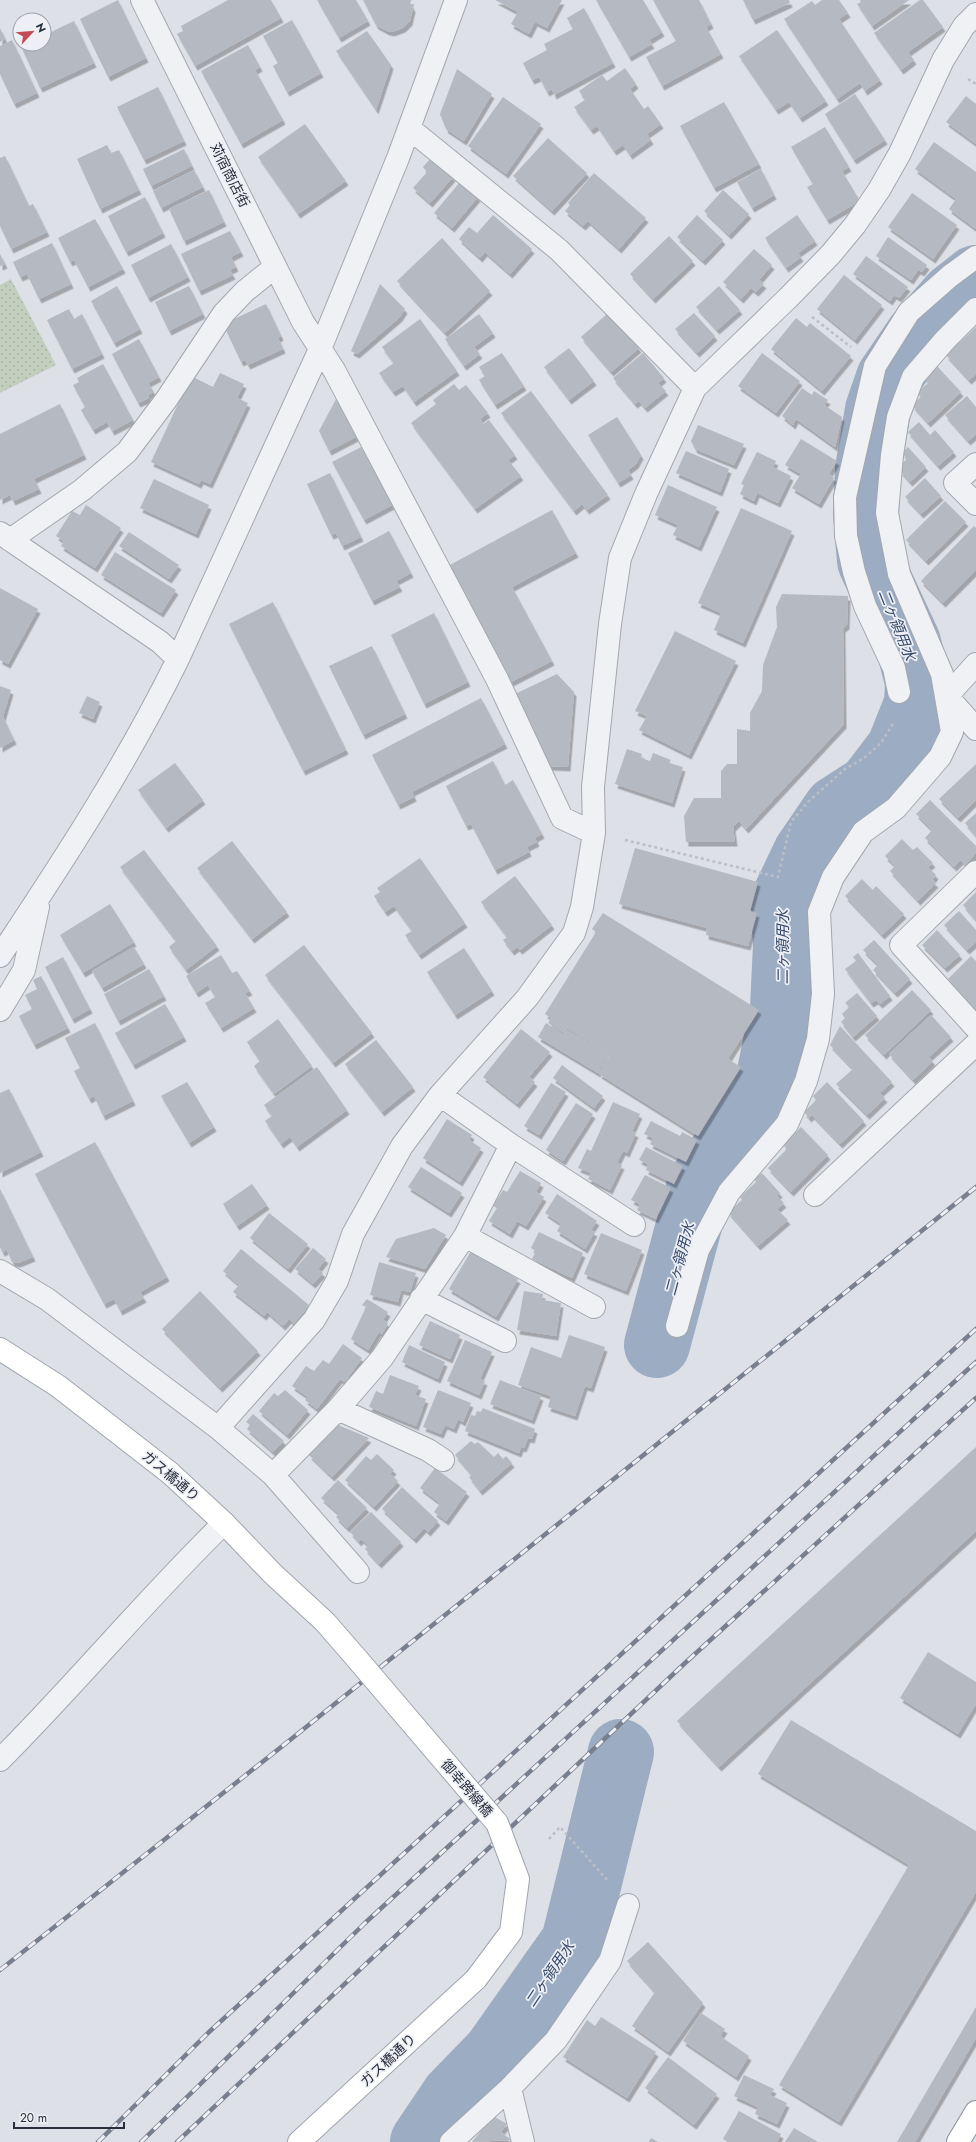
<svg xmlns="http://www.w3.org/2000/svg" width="976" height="2142" viewBox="0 0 976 2142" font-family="Jost,'Noto Sans JP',sans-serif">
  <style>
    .park { fill: url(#park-dots) }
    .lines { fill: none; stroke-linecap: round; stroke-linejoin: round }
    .river { stroke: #9bacc3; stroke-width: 66 }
    .building { fill: #b5b9c2; filter: url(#shadow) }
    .minor-casing { stroke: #a3a7af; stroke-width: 24 }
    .major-casing { stroke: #9ea4b0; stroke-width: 24 }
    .highway-casing { stroke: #868d9b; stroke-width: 24 }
    .path { stroke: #bcbec5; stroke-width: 2.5; stroke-dasharray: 3 3; stroke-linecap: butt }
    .minor { stroke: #f0f1f5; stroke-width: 22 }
    .major { stroke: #fff; stroke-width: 22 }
    .highway { stroke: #fff; stroke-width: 22 }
    .rail-casing { stroke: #787f8e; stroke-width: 4.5 }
    .rail { stroke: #edeff4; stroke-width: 3; stroke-dasharray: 9; stroke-linecap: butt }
    .major-bridge-casing { stroke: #9ea4b0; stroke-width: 24; stroke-linecap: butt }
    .major-bridge { stroke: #fff; stroke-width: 22 }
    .labels { text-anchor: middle; stroke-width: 3.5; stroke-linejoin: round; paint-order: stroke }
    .street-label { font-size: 14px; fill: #282e3b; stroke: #edeff4 }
    .water-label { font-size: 15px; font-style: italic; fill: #364a6b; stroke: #edeff4 }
  </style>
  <defs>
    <pattern id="park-dots" width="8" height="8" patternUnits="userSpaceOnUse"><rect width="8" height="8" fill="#c2cfbf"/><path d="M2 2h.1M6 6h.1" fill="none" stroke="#a7b2a5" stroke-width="1.8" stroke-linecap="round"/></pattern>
    <filter id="shadow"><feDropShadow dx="2.5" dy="4.5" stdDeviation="0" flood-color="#0004"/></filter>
  </defs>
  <rect width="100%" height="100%" fill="#dde0e6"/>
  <path class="park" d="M11,279L56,365L0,393V285Z"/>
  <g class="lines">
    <path class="river" d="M657,1345L700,1184L736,1133L769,1077L783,1008L786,945L783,901L806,853L836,809L870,787L899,749L917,704L918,682L908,643L870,561L866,514L868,469L878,410L889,378L917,337L953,296L976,278
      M423,2142L454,2096L495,2054L574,1942L621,1752"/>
  </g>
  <path class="building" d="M118,0L146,58L108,77L80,19Z
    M228,0H271L281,18L195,66L177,34L183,31L181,26Z
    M317,0H356L368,21L339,38Z
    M363,0H412L410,2L413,8L410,21L403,28L392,32L387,31L376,25Z
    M495,0H562L547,28L535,22L529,34L511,24L518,12Z
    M596,0H643L662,32L649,40L652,44L629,57Z
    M653,0H699L711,24L706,27L721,54L662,86L646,57L676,41Z
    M743,0H789L790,3L753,20Z
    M822,0H839L848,13L839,19L880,80L865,91L860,83L837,99L784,19L812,1L815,5Z
    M860,0H909L872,26L857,4L861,2Z
    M920,0H923L943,27L908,52L914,60L901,70L874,33Z
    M584,8L613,63L554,95L552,89L547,92L539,77L532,80L523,63L547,50L544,44L573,29L567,18Z
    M292,20L321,73L287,92L273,66L278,63L263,36Z
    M74,21L94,63L40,88L20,44H44V28L47,34Z
    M0,28L5,39L0,42Z
    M777,30L826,101L800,118L789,102L776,110L739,56Z
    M367,31L391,65L376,110L336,51Z
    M12,40L37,93L14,104L0,74V46Z
    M248,45L260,67L255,70L283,120L241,144L201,71Z
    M625,68L636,84L630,89L644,109L648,106L661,124L647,134L651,140L630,155L623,145L614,151L597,126L591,130L574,107L585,100L579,91L602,75L607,81Z
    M457,69L492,94L464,141L446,129L440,114Z
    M158,87L184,141L144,160L117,107Z
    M855,94L885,140L854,160L825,114Z
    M966,96L976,104V144L946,122Z
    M503,97L541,124L506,174L468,146Z
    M724,102L759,164L714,188L680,126Z
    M305,124L346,181L298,214L258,157Z
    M825,127L849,167L842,171L860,201L827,220L807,187L813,184L791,147Z
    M548,138L587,173L552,211L513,176Z
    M934,142L976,172V229L949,209L956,199L915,169Z
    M107,145L111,153L119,150L139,190L100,209L77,159Z
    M184,149L192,166L151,186L143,169Z
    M5,156L29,206L33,204L47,232L11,249L0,226V158Z
    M431,158L453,177L430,203L413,188L427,172L423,167Z
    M761,169L774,195L752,208L737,182Z
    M194,170L203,187L161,208L153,191Z
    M594,173L646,218L619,249L588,221L583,226L565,211L570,205L568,203Z
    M460,182L478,197L452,228L434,213Z
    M209,190L224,222L184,241L169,209Z
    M723,190L749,214L729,235L704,211Z
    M912,193L957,225L933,259L888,227Z
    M145,197L163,233L126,252L108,216Z
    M493,215L532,249L510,274L485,252L480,258L459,239L469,227L477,233Z
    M697,215L723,240L703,261L677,237Z
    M797,215L815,241L798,253L801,257L786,268L765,238Z
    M95,219L123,269L88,287L74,260L70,262L58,238Z
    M230,231L241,252L231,257L236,267L230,270L233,275L199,291L181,254Z
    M669,236L693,261L653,299L630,274Z
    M888,237L927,265L922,272L918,270L911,280L876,256Z
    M442,238L490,291L445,333L397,281Z
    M52,243L71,284L39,299L27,274L20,277L13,262Z
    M171,244L188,277L148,298L131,265Z
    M754,249L772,265L759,280L764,284L756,292L751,288L741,299L723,282Z
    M0,254L5,264L0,266Z
    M866,256L908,287L899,298L894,295L890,301L853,274Z
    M844,275L882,305L855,340L817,309Z
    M380,284L405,309L400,317L357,354L351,351Z
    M117,286L140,329L114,343L91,301Z
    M189,286L203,314L169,331L155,302Z
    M719,286L740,310L717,330L696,307Z
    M266,304L281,336L278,338L283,349L248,365L245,360L241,362L225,328L230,321Z
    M69,309L74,319L82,314L102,354L72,369L47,320Z
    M608,313L639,348L611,372L581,337Z
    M694,313L715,336L697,353L675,329Z
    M479,314L493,333L474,347L480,354L464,366L445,339Z
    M796,318L807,327L810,323L851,356L822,391L771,349Z
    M420,319L457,371L414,402L403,386L393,392L379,373L394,363L382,347Z
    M976,327V374L969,380L946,355Z
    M139,339L159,377L148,383L154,392L148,395L149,398L138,403L112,354Z
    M569,348L594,381L569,400L544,367Z
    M502,353L524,386L495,405L479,380L485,376L479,367Z
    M643,353L664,378L658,383L666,391L645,408L639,401L635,404L613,378Z
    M762,353L800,381L776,413L738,386Z
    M103,364L133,420L112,431L107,422L93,430L81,410L85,407L73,385L79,382L77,378Z
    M936,365L961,392L928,423L912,405L921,397L917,393L929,382L924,377Z
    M220,373L244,384L237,398L248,403L210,484L201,480L199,484L151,462L191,376L213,387Z
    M454,384L459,390L466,385L488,413L480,419L483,424L489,420L515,455L508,460L521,476L475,509L411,423L436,404L433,400Z
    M802,388L812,395L814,391L828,400L824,405L842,417L835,447L796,419L793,425L782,416Z
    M531,391L608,495L587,510L582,504L574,511L501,413Z
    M967,396L976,407V434L968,441L945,415Z
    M336,399L356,437L329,451L319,431Z
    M60,404L84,455L34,479L39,489L13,501L10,495L0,500V434Z
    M617,417L641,455L636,464L628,470L631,475L618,483L588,435Z
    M919,422L930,435L935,430L954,452L938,466L908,432Z
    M698,425L744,444L734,465L695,449L691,441Z
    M801,439L837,461L829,474L834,478L819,504L792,488L801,474L785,465Z
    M361,447L392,505L364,520L332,462Z
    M908,447L926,467L910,482L900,471L903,468L900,465L907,459L902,453Z
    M686,451L729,469L720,492L676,473Z
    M757,452L776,461L773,467L791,476L778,503L757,493L754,501L740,494L744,485L741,484Z
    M330,473L361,537L342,546L336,533L331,535L307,484Z
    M925,478L941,496L921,514L905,497Z
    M154,479L209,505L196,534L140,508Z
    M668,485L717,507L699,547L673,535L678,525L655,515Z
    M945,501L966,522L926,561L906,540Z
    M86,505L121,528L95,568L61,546L64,541L56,536L72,511L80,515Z
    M741,508L792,531L743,643L714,630L721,613L698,603Z
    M552,510L576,553L512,587L552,661L511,682L448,566Z
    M974,526L976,528V570L943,603L921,581Z
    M389,531L411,573L396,581L400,587L372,601L348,553Z
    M129,532L179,565L169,579L119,546Z
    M115,552L176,590L161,613L101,575Z
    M0,588L38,609L8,664L0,660Z
    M782,594L848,596L847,625L843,628L844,724L746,829L739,821L733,827L735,842H686L684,816L694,798H721V771L727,764H737V729L750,731V713L762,691L763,665L777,627L776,607Z
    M273,602L346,750L303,771L229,624Z
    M434,613L468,682L424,704L391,635Z
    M675,631L736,661L689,755L639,730L647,716L635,711Z
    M372,646L405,714L363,735L329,666Z
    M557,674L574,692L568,767L549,766L515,694Z
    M0,686L11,690L3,717L14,740L0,748Z
    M87,696L100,702L93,719L79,713Z
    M481,698L505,744L412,792L414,797L398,805L372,755Z
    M627,749L642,754L641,758L650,761L653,753L671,760L669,763L683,767L672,803L615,784Z
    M493,761L505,785L513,780L542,834L535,838L537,842L527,847L529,852L495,870L471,824L466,826L446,786Z
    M175,763L203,800L166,828L138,790Z
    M976,764V800L958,818L939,799Z
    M930,800L976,846V853L965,865L961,860L954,867L925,838L932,830L916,814Z
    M976,813V836L965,823Z
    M902,839L913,850L917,847L933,863L928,867L936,875L932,880L936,883L918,901L890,871L895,866L885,856Z
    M232,841L287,912L252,939L197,868Z
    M635,848L758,882L750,911L757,913L748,946L706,935L707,928L619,904Z
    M144,850L217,946L186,970L169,947L176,941L120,867Z
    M420,858L465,923L419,955L405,935L412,931L394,906L385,912L374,896L380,892L377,888Z
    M515,876L552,925L520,950L517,947L512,951L503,940L507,937L481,902Z
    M862,879L873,890L876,886L904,914L882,935L845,896Z
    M976,892V920L963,905Z
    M110,904L134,942L83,973L60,935Z
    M959,911L976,930V942L967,950L944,925Z
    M603,913L759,1010L728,1059L741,1067L698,1136L599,1074L610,1055L567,1028L564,1033L548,1023L551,1018L545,1014L596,932L592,929Z
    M937,930L960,955L945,968L922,945Z
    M874,940L910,979L895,993L873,970L878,965L863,950Z
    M304,945L372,1033L333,1063L265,975Z
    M134,947L144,964L102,988L92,971Z
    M464,948L492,991L455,1015L427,972Z
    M858,953L890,996L880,1004L876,1000L871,1003L845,969L856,961L853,957Z
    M221,955L232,973L237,971L250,991L245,993L254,1008L221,1028L205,1003L215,997L208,985L196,993L186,976Z
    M971,956L976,961V1009L948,979Z
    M63,957L90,1009L72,1019L45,967Z
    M149,969L164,996L118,1021L104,994Z
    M41,976L68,1028L34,1045L19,1016L32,1009L25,995L37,989L33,980Z
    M912,990L931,1010L884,1055L865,1035Z
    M857,993L877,1016L853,1037L841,1022L845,1018L842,1014L849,1007L845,1003Z
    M165,1004L184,1037L133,1065L115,1033Z
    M931,1015L951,1037L929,1057L933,1061L913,1080L889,1054Z
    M278,1019L312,1066L274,1094L254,1066L260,1061L247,1042Z
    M95,1023L133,1101L103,1116L94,1096L89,1099L74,1071L80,1068L65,1038Z
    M546,1023L564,1035L567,1030L609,1055L598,1073L538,1037Z
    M840,1026L892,1082L880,1093L885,1098L867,1115L836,1084L853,1069L830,1045Z
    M521,1029L550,1052L529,1077L535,1082L517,1104L483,1077Z
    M376,1040L413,1087L382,1112L345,1064Z
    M562,1065L603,1096L594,1108L553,1078Z
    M317,1067L347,1110L297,1147L290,1137L281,1144L265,1121L272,1116L264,1105Z
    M187,1082L214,1127L189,1143L161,1096Z
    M827,1082L864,1121L840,1144L812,1115L809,1118L804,1112L816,1100L813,1096Z
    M551,1083L566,1092L539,1135L524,1126Z
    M9,1089L41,1152L0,1173V1093Z
    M613,1102L640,1114L632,1131L636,1133L627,1153L623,1151L617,1163L622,1165L610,1190L588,1179L591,1173L578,1168L587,1149L591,1151Z
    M576,1103L593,1114L563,1161L546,1150Z
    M447,1119L472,1135L469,1140L481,1148L460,1182L423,1158Z
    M651,1121L680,1136L682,1132L697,1140L686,1162L650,1144L653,1138L644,1134Z
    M801,1127L828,1155L791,1192L768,1168L787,1149L783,1145Z
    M95,1142L167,1277L140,1292L144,1298L120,1311L114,1299L104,1304L35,1174Z
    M646,1147L683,1166L674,1184L646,1170L648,1164L639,1160Z
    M421,1167L462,1193L449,1213L408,1187Z
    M520,1171L541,1183L536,1192L544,1197L526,1226L517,1221L510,1234L489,1221L497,1208L493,1206L503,1190L507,1192Z
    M762,1173L780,1193L777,1196L784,1203L777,1209L788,1220L758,1246L728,1212L742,1200L740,1197L756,1182L754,1179Z
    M645,1175L671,1188L656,1219L637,1210L640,1204L631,1200Z
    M252,1184L267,1205L237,1226L223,1204Z
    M0,1189L33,1257L18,1263L12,1262L7,1250L2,1252L0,1247Z
    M557,1194L597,1221L591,1230L595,1232L585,1249L557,1231L561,1224L545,1213Z
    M269,1213L308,1244L288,1269L250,1238Z
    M434,1228L446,1235L425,1269L386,1257L396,1239Z
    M539,1232L583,1253L572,1278L532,1259L536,1251L531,1248Z
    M601,1233L642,1250L626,1291L584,1274Z
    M313,1248L326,1259L318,1269L323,1273L313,1284L295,1269Z
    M241,1249L309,1305L294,1324L289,1319L283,1326L267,1312L264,1316L233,1292L239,1285L223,1271Z
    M471,1251L518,1279L496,1317L449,1289Z
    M379,1262L416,1273L410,1292L401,1290L398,1302L370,1295Z
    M200,1291L258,1351L220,1388L162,1329Z
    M524,1291L543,1294L542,1300L561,1303L556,1336L517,1330Z
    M367,1299L388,1312L383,1320L388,1323L382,1334L379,1332L368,1350L351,1339L366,1307L362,1305Z
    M430,1321L460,1335L450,1359L419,1345Z
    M569,1335L605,1347L591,1388L585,1386L575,1416L548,1407L551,1396L518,1385L531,1347L561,1358Z
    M465,1340L492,1352L480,1379L485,1381L479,1395L447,1381Z
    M343,1344L362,1358L345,1382L340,1379L317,1409L305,1400L308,1397L292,1386L306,1366L314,1371L323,1360L329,1364Z
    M409,1345L445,1362L438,1379L402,1362Z
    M390,1375L419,1386L415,1395L426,1399L416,1426L369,1407L376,1391L383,1394Z
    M500,1380L541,1396L532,1420L490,1404Z
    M285,1390L308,1410L287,1435L259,1411L274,1393L278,1396Z
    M438,1390L471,1403L463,1422L458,1419L454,1429L445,1425L441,1434L423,1427Z
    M483,1408L535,1429L532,1439L528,1438L524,1448L521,1447L519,1453L465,1431L471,1415L475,1416L477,1411L481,1412Z
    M253,1414L284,1441L273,1452L247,1429L250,1425L246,1422Z
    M338,1425L369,1438L332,1477L309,1455Z
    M471,1441L475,1444L478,1442L494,1457L498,1453L503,1459L506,1456L512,1463L480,1491L469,1477L472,1475L455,1455Z
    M976,1447V1531L719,1767L677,1721Z
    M377,1454L394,1470L390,1474L398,1481L374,1507L345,1480L366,1456L371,1460Z
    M435,1468L467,1492L446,1521L434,1512L440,1503L420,1488Z
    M338,1480L367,1508L347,1528L336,1517L339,1514L321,1498Z
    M402,1487L438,1521L428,1532L424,1528L414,1539L382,1509Z
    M371,1512L401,1542L379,1564L365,1549L368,1545L361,1539L359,1542L350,1532Z
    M928,1652L976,1682V1704L958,1734L900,1698Z
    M791,1720L976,1831V1892L839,2122L779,2085L909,1865L758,1774Z
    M648,1942L703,2003L668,2052L632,2026L655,1992L627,1961Z
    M976,2007V2038L915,2142H897Z
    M701,2013L725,2029L720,2036L749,2056L736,2077L683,2041Z
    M601,2017L656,2052L627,2098L563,2057L587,2020L595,2026Z
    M668,2057L717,2094L694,2125L645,2088Z
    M744,2075L774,2089L770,2095L787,2103L777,2124L755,2114L758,2107L734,2096Z
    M739,2111L781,2134L777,2142H728L723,2139Z
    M493,2116L507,2124L501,2132L511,2140L472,2142Z
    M794,2128L818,2142H785Z
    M651,2138L658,2142H649Z"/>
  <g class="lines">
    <g class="minor-casing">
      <path id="minor" d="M142,0L303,322L334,370L497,679L562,818L594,833
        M409,128L559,250L695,388
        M976,464L955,483L976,504
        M0,533L160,642L178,659
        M10,540L82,490L127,452L166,400L224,313L245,291L275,267
        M976,664L947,696L976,729
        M899,692L894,668L865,606L854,572L846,536L845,497L875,366L909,312L950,276L976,257
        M976,872L901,945L976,1028
        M0,956C64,860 127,763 178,659L320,349L398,158L456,0
        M0,1010L24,970L38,907
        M511,1145L634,1225
        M815,1195L976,1044
        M465,1236L594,1307
        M0,1271L47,1299L218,1428L273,1475L358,1572
        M421,1299L505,1341
        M677,1326L698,1250L729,1192L787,1124L806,1081L818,1039L823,994L819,912L833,877L863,832L896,808L940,757L952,732L942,674L899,574L887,513L892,455L898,417L913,377L945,340L976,309
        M338,1409L428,1450L443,1460
        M218,1428L314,1320L337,1281L353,1234L402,1146L440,1095L527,998L574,933L582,907L594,833L593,787L610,624L620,558L646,494L695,388L788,298L831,254L855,225L879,190L900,153L943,60L964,26L976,14
        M273,1475L338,1409L382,1358L465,1236L511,1145L440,1095
        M0,1760C77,1683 146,1599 224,1523
        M510,2088L523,2142
        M451,2142L510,2088L556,2040L610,1961L628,1905"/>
    </g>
    <g class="major-casing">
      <path id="major" d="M0,1349L58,1386L170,1473L224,1523L273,1574L325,1622L358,1660
        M299,2142L476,1979"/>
    </g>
    <g class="highway-casing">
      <path id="highway" d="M958,2142L976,2112"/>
    </g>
    <path class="path" d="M968,79L976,84
      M812,317L851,347
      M625,840L778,877L791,822L808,802L845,769L864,758L881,743L894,722
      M549,1839L560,1827L609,1882"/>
    <use href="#minor" class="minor"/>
    <use href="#major" class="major"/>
    <use href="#highway" class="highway"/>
    <g class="rail-casing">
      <path id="rail" d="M0,1970L295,1736L976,1187
        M98,2142L208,2033L976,1329
        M141,2142L365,1923L976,1362
        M177,2142L684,1664L976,1398"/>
    </g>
    <use href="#rail" class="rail"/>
    <g class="major-bridge-casing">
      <path id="major-bridge" d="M358,1660L497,1823L518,1879L511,1932L476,1979"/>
    </g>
    <use href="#major-bridge" class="major-bridge"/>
  </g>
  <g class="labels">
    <g class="street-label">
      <text transform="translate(230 175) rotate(63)" y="5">苅宿商店街</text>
      <text transform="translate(171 1476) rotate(40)" y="5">ガス橋通り</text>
      <text transform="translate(467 1788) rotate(49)" y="5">御幸跨線橋</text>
      <text transform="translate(388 2060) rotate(-43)" y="5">ガス橋通り</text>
    </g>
    <g class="water-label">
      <text transform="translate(897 625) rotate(68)" y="5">二ヶ領用水</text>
      <text transform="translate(783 947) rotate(-90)" y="5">二ヶ領用水</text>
      <text transform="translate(680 1259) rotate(-75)" y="5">二ヶ領用水</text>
      <text transform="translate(550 1974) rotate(-56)" y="5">二ヶ領用水</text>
    </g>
  </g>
  <g transform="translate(32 32) rotate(64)"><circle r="19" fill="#edeff4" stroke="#9ea2aa"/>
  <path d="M0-3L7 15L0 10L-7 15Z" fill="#c24b55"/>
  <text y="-6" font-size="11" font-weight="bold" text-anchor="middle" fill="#282e3b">N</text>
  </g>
  <path d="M14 2122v6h110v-6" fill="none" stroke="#282e3b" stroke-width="2"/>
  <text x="20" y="2122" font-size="12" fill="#282e3b" stroke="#edeff4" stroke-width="3" paint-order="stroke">20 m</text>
</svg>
